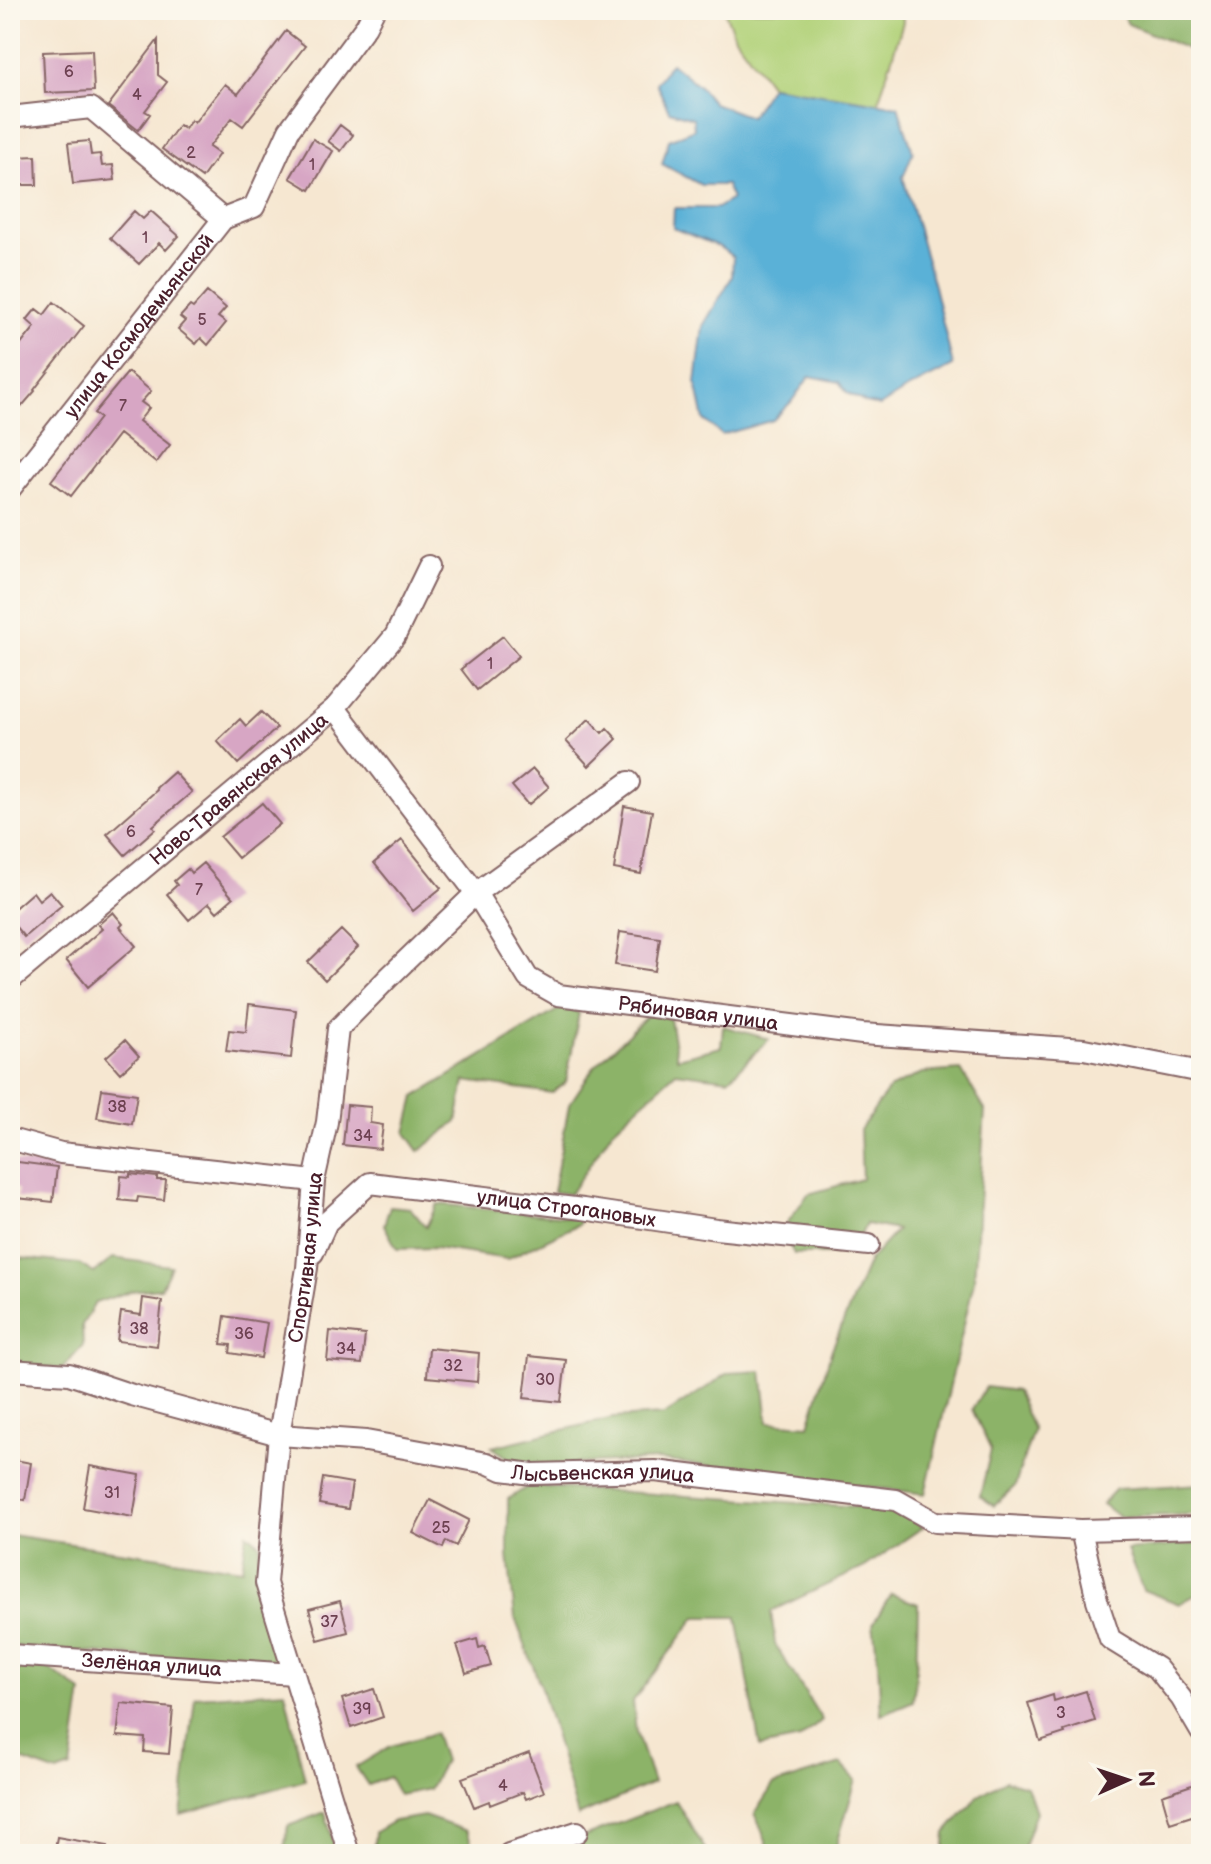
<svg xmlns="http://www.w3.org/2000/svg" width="1211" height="1864" viewBox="0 0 1211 1864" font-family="'Balsamiq Sans',sans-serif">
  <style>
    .green { fill: #b1d178; stroke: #7e7852; stroke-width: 2 }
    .forest { fill: #8cb368; stroke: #6b694a; stroke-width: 2 }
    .water { fill: #5ab1d7; stroke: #526881; stroke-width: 2 }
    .building { fill: #d7a6c4 }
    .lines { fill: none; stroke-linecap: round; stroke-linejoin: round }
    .minor-casing { stroke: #866565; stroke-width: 24 }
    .minor { stroke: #fff; stroke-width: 20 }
    .labels { text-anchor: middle; stroke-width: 7; stroke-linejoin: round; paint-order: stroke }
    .number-label { font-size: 16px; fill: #6d4151 }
    .street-label { font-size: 20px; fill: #4a1f2b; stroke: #fbf7ec }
  </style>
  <rect width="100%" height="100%" fill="#fbf7ec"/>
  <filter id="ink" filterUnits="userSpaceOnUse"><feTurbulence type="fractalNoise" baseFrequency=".0125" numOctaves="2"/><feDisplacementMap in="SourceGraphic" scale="16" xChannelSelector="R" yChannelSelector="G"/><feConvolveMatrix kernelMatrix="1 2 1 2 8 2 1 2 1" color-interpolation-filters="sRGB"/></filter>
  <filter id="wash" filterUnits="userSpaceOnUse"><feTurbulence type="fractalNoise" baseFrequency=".006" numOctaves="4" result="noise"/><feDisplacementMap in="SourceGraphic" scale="32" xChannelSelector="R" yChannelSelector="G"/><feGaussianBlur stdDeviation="1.8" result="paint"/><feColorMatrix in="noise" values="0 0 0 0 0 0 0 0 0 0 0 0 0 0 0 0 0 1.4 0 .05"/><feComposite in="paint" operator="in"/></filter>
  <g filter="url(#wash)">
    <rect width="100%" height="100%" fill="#f6e7d1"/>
    <path class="green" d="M724,10H902L903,22L878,103L771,86L735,37Z"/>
    <path class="forest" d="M1120,10H1201V59L1197,53L1128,24Z
      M564,1006L579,1013L566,1082L552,1093L465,1081L457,1122L419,1151L406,1133L415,1097Z
      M650,1013L670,1019L677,1058L721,1047L723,1026L769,1039L729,1079L676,1072L612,1131L570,1194L553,1192L569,1105L595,1066Z
      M961,1070L985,1110L974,1281L925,1494L660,1460L520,1466L492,1447L613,1418L664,1415L729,1373L762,1371L768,1422L809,1425L832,1349L869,1261L897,1230L866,1224L852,1254H794L782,1230L808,1194L862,1179L860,1130L889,1089L922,1073Z
      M437,1204L580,1218L579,1224L507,1259L435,1248L397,1249L384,1225L390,1206L410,1208L426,1227Z
      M10,1257L79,1264L94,1273L113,1258L171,1266L161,1288L131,1291L95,1303L82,1325L83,1346L62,1369L10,1363Z
      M986,1387L1016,1391L1033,1430L1015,1486L994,1506L980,1496L991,1450L972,1409Z
      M1201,1484V1514L1119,1517L1102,1504L1116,1489Z
      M529,1486L892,1509L923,1527L865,1567L771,1611L775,1644L822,1720L800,1739L760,1747L737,1617H696L633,1701L636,1732L653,1783L578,1816L540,1685L515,1618L508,1555V1499Z
      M247,1533L260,1544L257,1575L278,1668L10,1646V1535L242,1569Z
      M1201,1543V1592L1179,1604L1143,1590L1127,1550Z
      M891,1594L918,1604L916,1675L913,1701L881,1715L878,1662L873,1624Z
      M45,1666L82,1692L71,1768L57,1773L10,1756V1667Z
      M285,1691L305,1780L181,1815L195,1697Z
      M435,1733L444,1761L429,1789L399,1795L389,1777L368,1785L356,1767L391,1746Z
      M841,1764L856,1780L834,1854H771L755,1813L773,1785Z
      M1005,1780L1027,1786L1036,1812L1024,1846L1008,1854H944L946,1833L977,1797Z
      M676,1801L708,1854H540Z
      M325,1812L336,1854H271L284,1849L288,1826Z
      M424,1816L467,1831L475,1854H373L375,1832L394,1821Z"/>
    <path class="water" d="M671,63L699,86L713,103L750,117L771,86L898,106L913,152L903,177L934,286L953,366L905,390L880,406L866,403L847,393L839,382L810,376L791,402L773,420L722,435L704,420L696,383L703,326L732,277L733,257L718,246L673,228L674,208H717L732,199L726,185H701L662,164L669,140L694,129L693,118L669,111L656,83Z"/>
    <g id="blocks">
      <path class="building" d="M286,31L305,46L243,126L232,118L209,147L219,154L202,178L162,149L179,125L185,129L191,120L194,123L225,84L238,94Z
        M158,40V75L167,82L145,111L150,114L138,130L108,106Z
        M92,50L94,91L45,93L43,52Z
        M340,125L353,135L341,151L328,141Z
        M313,139L333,151L310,190L290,178Z
        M89,141L91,155L100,154L102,166L113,165L115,180L73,184L68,143Z
        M36,156L37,185H16L15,157Z
        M134,211L143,219L151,211L179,236L166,250L159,243L139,264L110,238Z
        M207,292L226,308L218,317L226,323L208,345L201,338L196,344L178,329L185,321L180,317L190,306L193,308Z
        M54,302L84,326L34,390L35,391L10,420V358L35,327L27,320L36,309L44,315Z
        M128,372L151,391L141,402L149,408L139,421L170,445L156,463L119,434L71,496L51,481L100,418L94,413Z
        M503,636L519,656L477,690L461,669Z
        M261,712L277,728L238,764L217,741L240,719L246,726Z
        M589,719L602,733L607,728L617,739L589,766L566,741Z
        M533,769L549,787L528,805L512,786Z
        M174,772L192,792L153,826L155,829L125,855L107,834L157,790L156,788Z
        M262,803L280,824L238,858L220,837Z
        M624,806L652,811L641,874L614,869Z
        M402,840L441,888L413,911L374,863Z
        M203,863L233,898L217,912L209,903L189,920L167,894L177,885L174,881L188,869L191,873Z
        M50,891L62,905L24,937L10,920V912L33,892L39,900Z
        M113,912L123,924L120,927L136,946L88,987L66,960L102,929L98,925Z
        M341,930L358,947L325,980L308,962Z
        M620,932L660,938L655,971L615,965Z
        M249,1004L296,1010L291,1058L226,1051L229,1030L246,1032Z
        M125,1040L139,1056L120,1073L106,1057Z
        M102,1089L137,1094L132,1124L97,1118Z
        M347,1105L371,1107L370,1123L383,1125L380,1149L343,1145Z
        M10,1161L57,1167L53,1202L17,1198L18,1189L10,1188Z
        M130,1174L157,1177V1180H166L164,1200L138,1197L137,1202L119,1200L121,1176L130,1177Z
        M143,1298L162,1301L157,1346L117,1341L121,1312L141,1315Z
        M225,1316L267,1323L261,1358L230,1353L231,1345L221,1344Z
        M330,1331L365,1335L362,1364L327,1361Z
        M429,1348L479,1353L477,1382L427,1377Z
        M529,1356L566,1360L561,1402L524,1398Z
        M10,1459L31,1463L25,1500L10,1497Z
        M90,1466L140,1475L133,1517L83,1508Z
        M323,1478L352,1483L348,1509L319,1504Z
        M430,1500L469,1520L456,1546L446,1541L443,1548L413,1533Z
        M340,1601L348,1632L318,1640L309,1609Z
        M477,1639L479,1648L485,1646L491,1666L466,1673L457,1645Z
        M374,1689L383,1717L351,1728L342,1699Z
        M1086,1691L1095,1721L1064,1731L1065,1733L1040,1741L1028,1703L1053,1695L1054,1701Z
        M121,1703L173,1708L169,1754L144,1752L145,1738L117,1736Z
        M529,1753L544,1792L526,1799L523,1792L490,1805L489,1801L474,1807L462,1778Z
        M1201,1782V1800L1194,1802L1198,1814L1170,1823L1162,1795Z
        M57,1837L108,1846L107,1854H54Z"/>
    </g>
  </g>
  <g filter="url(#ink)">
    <use href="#blocks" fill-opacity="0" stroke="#866565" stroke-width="2"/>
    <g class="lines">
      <g class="minor-casing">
        <g id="minor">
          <path d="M10,117L91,108L223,219"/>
          <path id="s1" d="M10,489L223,219L254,207L289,130L366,26L374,10"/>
          <path id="s2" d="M335,708L476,893L528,978L558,995L862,1034L1084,1049L1201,1072"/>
          <path id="s3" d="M10,980L335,708L395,636L429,566"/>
          <path d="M10,1139L61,1153L314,1181"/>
          <path id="s4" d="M313,1253L327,1222L370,1183L583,1209L716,1229L869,1245"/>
          <path id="s5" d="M10,1370L69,1374L132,1395L279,1435L366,1441L487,1463L502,1470L532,1474L655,1471L896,1500L935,1522L1081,1530L1201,1527"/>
          <path d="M1081,1530L1097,1600L1110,1639L1157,1668L1181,1698L1201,1732"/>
          <path id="s6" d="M10,1655L294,1674"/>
          <path id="s7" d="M349,1854L266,1583L279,1435L307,1268L314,1181L327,1122L338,1029L388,978L476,893L629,782"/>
          <path d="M509,1854L577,1832"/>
        </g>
      </g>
      <use href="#minor" class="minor"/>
    </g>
  </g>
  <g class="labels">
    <g class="number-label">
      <text x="69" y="77">6</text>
      <text x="137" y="100">4</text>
      <text x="191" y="158">2</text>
      <text x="312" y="170">1</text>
      <text x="145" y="243">1</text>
      <text x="202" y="325">5</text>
      <text x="123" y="411">7</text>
      <text x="490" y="669">1</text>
      <text x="131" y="837">6</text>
      <text x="199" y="895">7</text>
      <text x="117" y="1112">38</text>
      <text x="363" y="1141">34</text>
      <text x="139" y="1334">38</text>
      <text x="244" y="1339">36</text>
      <text x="346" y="1354">34</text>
      <text x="453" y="1371">32</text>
      <text x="545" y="1385">30</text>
      <text x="112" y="1498">31</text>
      <text x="441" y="1533">25</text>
      <text x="329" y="1627">37</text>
      <text x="362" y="1714">39</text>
      <text x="1061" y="1718">3</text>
      <text x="503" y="1791">4</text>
    </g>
    <g class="street-label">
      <text dy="7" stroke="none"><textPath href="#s1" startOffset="208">улица Космодемьянской</textPath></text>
      <text dy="7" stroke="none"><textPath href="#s3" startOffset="298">Ново-Травянская улица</textPath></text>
      <text dy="7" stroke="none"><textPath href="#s2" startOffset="508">Рябиновая улица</textPath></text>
      <text dy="7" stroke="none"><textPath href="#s4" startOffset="290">улица Строгановых</textPath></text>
      <text dy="7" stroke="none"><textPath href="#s7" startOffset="612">Спортивная улица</textPath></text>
      <text dy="7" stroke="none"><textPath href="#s5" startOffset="606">Лысьвенская улица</textPath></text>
      <text dy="7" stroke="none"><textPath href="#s6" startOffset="142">Зелёная улица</textPath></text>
    </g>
  </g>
  <rect width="1211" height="1864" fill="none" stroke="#fbf7ec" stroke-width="40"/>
  <g transform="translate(1127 1780) rotate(87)" stroke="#fbf7ec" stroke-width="6" paint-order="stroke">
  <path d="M0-6L14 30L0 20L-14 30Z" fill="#4a1f2b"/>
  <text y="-12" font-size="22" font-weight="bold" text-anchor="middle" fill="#4a1f2b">N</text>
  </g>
</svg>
